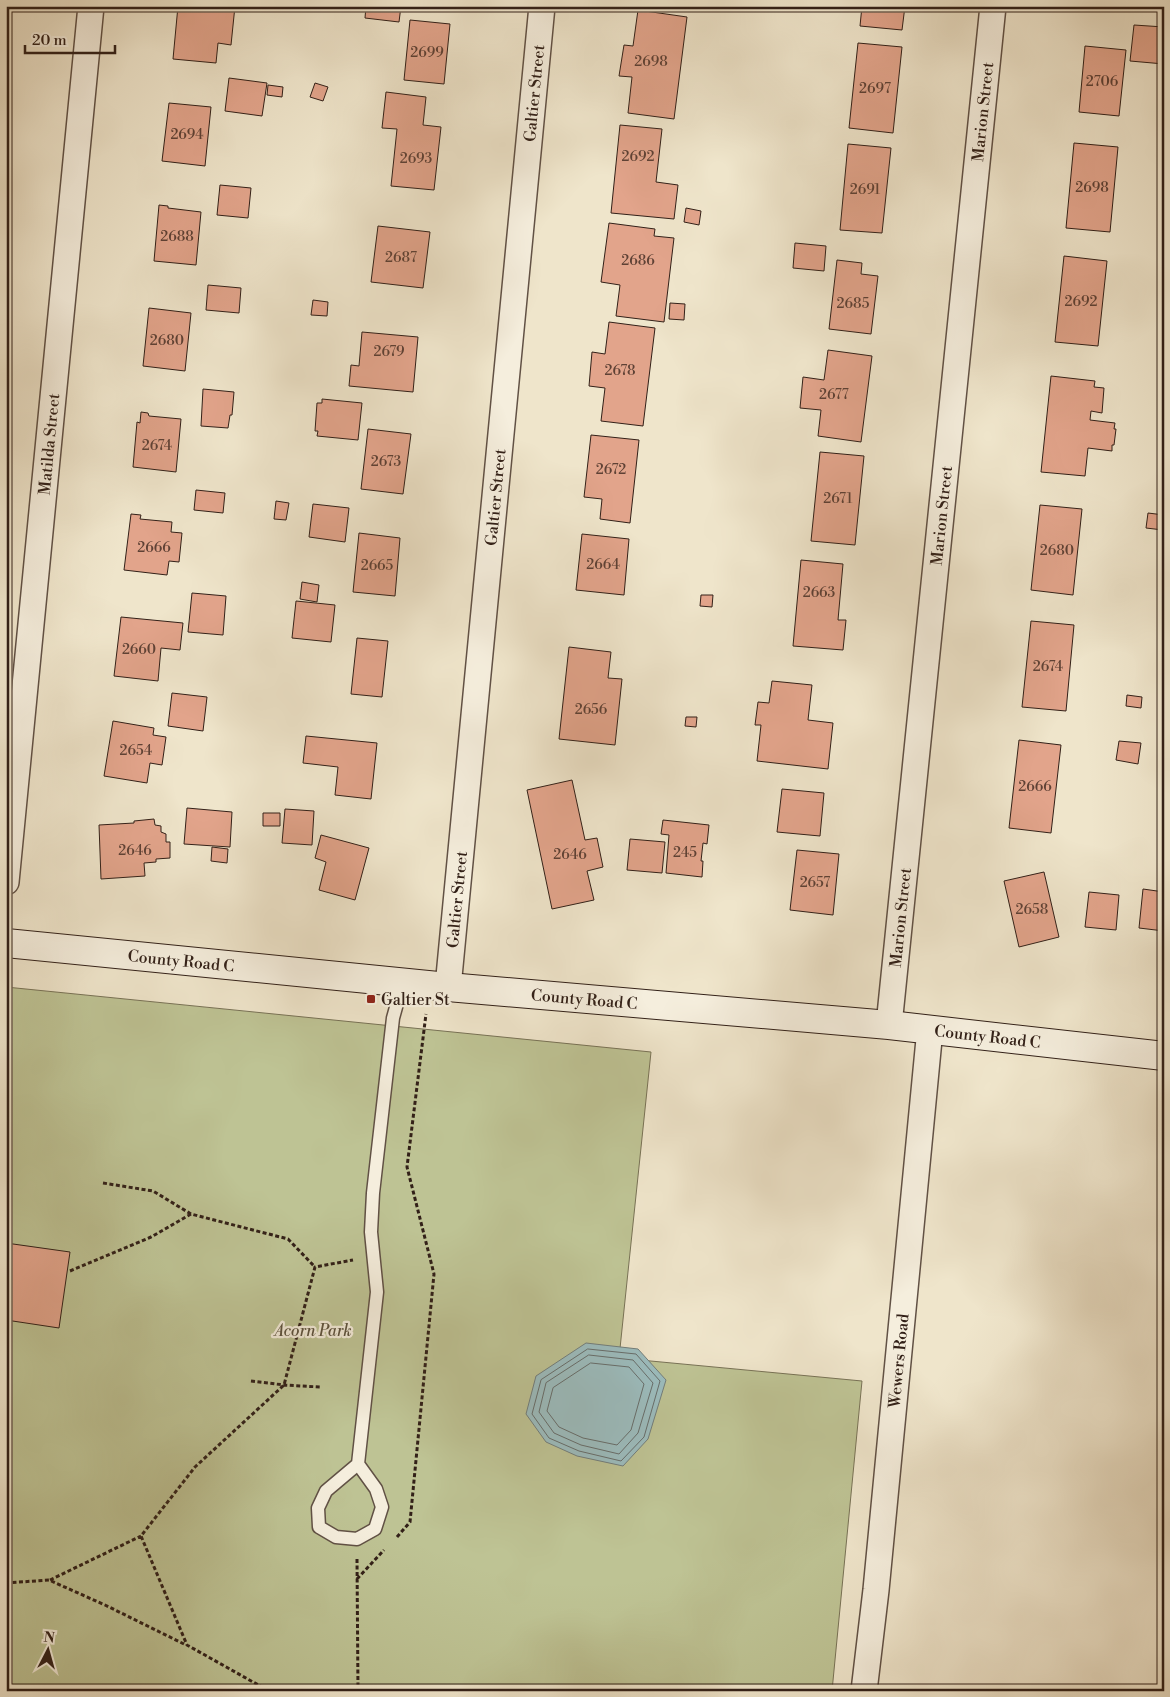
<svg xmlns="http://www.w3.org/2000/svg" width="1170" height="1697" viewBox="0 0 1170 1697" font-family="'Libre Bodoni',serif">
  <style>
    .green { fill: #bec394; stroke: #787256 }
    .water { fill: #9cbdbf; stroke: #727e7c }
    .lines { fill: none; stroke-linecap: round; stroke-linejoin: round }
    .shore { stroke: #676e6c; stroke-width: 1 }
    .building { fill: #e2a48b; stroke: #322018 }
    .lane-casing { stroke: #615145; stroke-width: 15 }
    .street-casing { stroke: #615145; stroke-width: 28 }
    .secondary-casing { stroke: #322018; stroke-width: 30 }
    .path { stroke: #322018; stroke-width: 3; stroke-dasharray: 4 2.5; stroke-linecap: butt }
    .lane { stroke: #f5eedd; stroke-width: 12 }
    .street { stroke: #f5eedd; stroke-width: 25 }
    .secondary { stroke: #f5eedd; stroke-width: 28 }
    .poi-dot { fill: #8f2418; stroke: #f5eedd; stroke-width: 2 }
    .labels { text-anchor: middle; stroke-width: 4.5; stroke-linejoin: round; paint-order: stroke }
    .number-label { font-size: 14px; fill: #5e4135 }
    .street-label { font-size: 16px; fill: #322018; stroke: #f5eedd }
    .poi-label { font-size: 16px; fill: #322018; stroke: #f5eedd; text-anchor: start }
    .park-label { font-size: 16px; font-style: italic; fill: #5c513d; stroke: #f5eedd }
  </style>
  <rect width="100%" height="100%" fill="#efe5cb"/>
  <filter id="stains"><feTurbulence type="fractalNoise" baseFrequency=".004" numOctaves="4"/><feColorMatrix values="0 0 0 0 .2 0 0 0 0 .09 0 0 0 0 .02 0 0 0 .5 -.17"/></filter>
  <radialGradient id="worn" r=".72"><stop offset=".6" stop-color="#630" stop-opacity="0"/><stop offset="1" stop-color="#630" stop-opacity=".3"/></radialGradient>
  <path class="green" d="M6,987L651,1052L619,1358L862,1381L832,1691H6Z"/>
  <path class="water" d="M586,1343L638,1349L666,1380L648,1439L623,1466L577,1456L546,1442L526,1414L536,1376Z"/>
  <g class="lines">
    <path class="shore" d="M588,1349L636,1354L660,1381L644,1437L621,1461L579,1451L549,1438L532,1414L541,1380Z
      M589,1355L633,1360L653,1383L638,1433L619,1454L581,1445L554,1433L539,1412L546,1383Z
      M591,1363L629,1367L644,1384L631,1430L617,1445L583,1438L559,1427L547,1411L553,1388Z"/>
  </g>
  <path class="building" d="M178,6H235L231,45L218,43L216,63L173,59Z
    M366,6H401L399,22L365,18Z
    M755,6H769V11H755Z
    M862,6H905L902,30L860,26Z
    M638,10L687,17L674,119L628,113L632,77L619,76L624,45L633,46Z
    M410,20L450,24L444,84L404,80Z
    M1134,25L1164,27V64L1130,61Z
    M858,43L902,47L893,133L849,128Z
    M1085,46L1126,50L1119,116L1079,112Z
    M229,78L267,83L262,116L225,111Z
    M315,83L328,87L323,101L310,97Z
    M268,85L283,87L282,97L267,95Z
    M386,92L426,97L423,125L441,127L434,190L391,186L397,129L382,128Z
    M169,103L211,107L205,166L162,161Z
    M620,125L662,129L656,182L678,185L674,219L611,213Z
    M1074,143L1118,147L1110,232L1066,228Z
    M848,144L891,148L882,233L840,230Z
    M220,185L251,188L248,218L217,215Z
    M159,205L168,206V208L201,212L196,265L154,261Z
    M686,208L701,211L699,225L684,222Z
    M609,223L655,229L654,236L674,238L664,322L616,316L620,285L601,282Z
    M378,226L430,232L423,288L371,282Z
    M795,243L826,246L824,271L793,268Z
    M1064,256L1107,261L1098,346L1055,342Z
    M837,260L862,263L861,274L878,276L871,334L829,329Z
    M208,285L241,288L239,313L206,310Z
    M313,300L328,302L327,316L311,315Z
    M670,303L685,304L684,320L669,319Z
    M149,308L191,313L185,371L143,366Z
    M609,322L655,328L643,426L601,421L605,388L589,386L592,352L605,354Z
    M362,332L418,337L413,392L349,386L351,365L359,366Z
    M828,350L872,356L861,442L818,436L821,410L800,408L803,377L824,380Z
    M1051,376L1095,381L1094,387L1104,388L1102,413L1091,411L1090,420L1115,423L1114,429H1116L1114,445H1112V451L1088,448L1085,476L1041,472Z
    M203,389L234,392L232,415H230L228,428L201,426Z
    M322,399L362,403L358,440L317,436L318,431H315L317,403H322Z
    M141,412L148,413L149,416L181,419L176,472L133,467L137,422L140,423Z
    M368,429L411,434L403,494L361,489Z
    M591,435L639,440L630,523L600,519L602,499L584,497Z
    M820,452L864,456L855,545L811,541Z
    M196,490L225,493L223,513L194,510Z
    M276,501L289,503L286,520L274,519Z
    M313,504L349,508L345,542L309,537Z
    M1040,505L1082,509L1073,595L1031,590Z
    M1148,513L1164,515L1163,530L1146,528Z
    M131,514L141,515L140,519L172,522L171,532L182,533L179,562L169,561L167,575L124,570Z
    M359,533L400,538L395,596L353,592Z
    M582,534L629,539L624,595L576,590Z
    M801,560L843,564L838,620H846L843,650L793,646Z
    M302,582L319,585L317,602L300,599Z
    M192,593L226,596L223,635L188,632Z
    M701,595H713L712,607L700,606Z
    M296,601L335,605L331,642L292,638Z
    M121,617L183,623L180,650L161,648L158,681L114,676Z
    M1031,621L1074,625L1066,711L1022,707Z
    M357,638L388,641L382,697L351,694Z
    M569,647L611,652L608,678L622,679L615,745L559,739Z
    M772,681L812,685L808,720L833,723L828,769L757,761L761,725H755L758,702L769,703Z
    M172,693L207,697L203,731L168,726Z
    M1127,695L1142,697L1141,708L1126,706Z
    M686,717H697L696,727L685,726Z
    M113,721L154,728L153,735L166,737L162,765L150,763L147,783L104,776Z
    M306,736L377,743L371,799L335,795L338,767L303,763Z
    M1019,740L1061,745L1051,833L1009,828Z
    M1119,741L1141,743L1138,764L1116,760Z
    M572,780L585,840L597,838L603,867L587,871L594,900L552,909L527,790Z
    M782,789L824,793L820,836L777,832Z
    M187,808L232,812L230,847L184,844Z
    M285,809L314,811L312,845L282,843Z
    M263,813H280V826H263Z
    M154,819L155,825L161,826V832L166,834V842H170V858L156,859V862L144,863L145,876L101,879L99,825L134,823V821Z
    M663,820L709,825L707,844L703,843L701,861H703L702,877L666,873L669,835L661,834Z
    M321,835L369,848L355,900L319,890L326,862L315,858Z
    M630,839L665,842L662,873L627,870Z
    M212,847L228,849L227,863L211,861Z
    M797,850L839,854L833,915L790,910Z
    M1044,872L1059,937L1019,947L1004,881Z
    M1143,889L1164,892V931L1139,928Z
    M1089,892L1119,895L1116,930L1085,927Z
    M6,1243L70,1252L59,1328L6,1320Z"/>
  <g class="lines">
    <g class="lane-casing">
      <path id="lane" d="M358,1464L376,1489L382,1507L375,1529L357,1539L336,1537L319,1527L318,1508L326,1491L358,1464L377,1292L371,1232L373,1193L393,1018L403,982"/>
    </g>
    <g class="street-casing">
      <g id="street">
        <path id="s1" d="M6,882L91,6"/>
        <path id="s2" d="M448,987L542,6"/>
        <path id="s3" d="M889,1025L993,6"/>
        <path id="s4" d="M864,1691L876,1590L930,1029"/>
      </g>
    </g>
    <g class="secondary-casing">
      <g id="secondary">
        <path id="s5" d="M6,943L448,987L889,1025L1164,1056"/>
      </g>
    </g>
    <path class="path" d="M103,1183L153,1191L191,1214L288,1239L315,1267
      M70,1271L151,1237L191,1214
      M251,1381L284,1385L320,1387
      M397,1537L410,1522L434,1274L407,1167L426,1014
      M357,1559L358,1691
      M357,1579L384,1550
      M50,1580L141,1536
      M6,1583L49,1580L105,1605L186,1645
      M269,1691L187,1645L141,1536L195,1467L284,1385L315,1267L353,1260"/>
    <use href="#lane" class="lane"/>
    <use href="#street" class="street"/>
    <use href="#secondary" class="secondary"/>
  </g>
  <rect class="poi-dot" x="366" y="994" width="10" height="10" rx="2.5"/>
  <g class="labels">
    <g class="number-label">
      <text x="427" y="57">2699</text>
      <text x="651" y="66">2698</text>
      <text x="1102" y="86">2706</text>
      <text x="875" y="93">2697</text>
      <text x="187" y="139">2694</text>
      <text x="638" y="161">2692</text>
      <text x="416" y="163">2693</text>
      <text x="1092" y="192">2698</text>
      <text x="865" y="194">2691</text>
      <text x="177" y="241">2688</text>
      <text x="401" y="262">2687</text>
      <text x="638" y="265">2686</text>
      <text x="1081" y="306">2692</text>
      <text x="853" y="308">2685</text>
      <text x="167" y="345">2680</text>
      <text x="389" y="356">2679</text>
      <text x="620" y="375">2678</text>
      <text x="834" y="399">2677</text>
      <text x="157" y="450">2674</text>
      <text x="386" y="466">2673</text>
      <text x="611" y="474">2672</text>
      <text x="838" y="503">2671</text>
      <text x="154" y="552">2666</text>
      <text x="1057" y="555">2680</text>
      <text x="603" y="569">2664</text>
      <text x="377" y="570">2665</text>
      <text x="819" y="597">2663</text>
      <text x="139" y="654">2660</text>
      <text x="1048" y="671">2674</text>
      <text x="591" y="714">2656</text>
      <text x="136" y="755">2654</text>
      <text x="1035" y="791">2666</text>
      <text x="135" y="855">2646</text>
      <text x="685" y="857">245</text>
      <text x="570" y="859">2646</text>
      <text x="815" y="887">2657</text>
      <text x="1032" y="914">2658</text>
    </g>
    <g class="street-label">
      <text dy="6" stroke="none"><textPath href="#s2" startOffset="898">Galtier Street</textPath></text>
      <text dy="6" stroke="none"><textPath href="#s3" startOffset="918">Marion Street</textPath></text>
      <text dy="6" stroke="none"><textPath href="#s1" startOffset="440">Matilda Street</textPath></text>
      <text dy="6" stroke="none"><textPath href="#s2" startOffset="492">Galtier Street</textPath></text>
      <text dy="6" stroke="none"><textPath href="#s3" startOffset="512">Marion Street</textPath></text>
      <text dy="6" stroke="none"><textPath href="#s2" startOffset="88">Galtier Street</textPath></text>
      <text dy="6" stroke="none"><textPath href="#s3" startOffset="108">Marion Street</textPath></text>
      <text dy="6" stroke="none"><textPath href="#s5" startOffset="176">County Road C</textPath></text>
      <text dy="6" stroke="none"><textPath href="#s5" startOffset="581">County Road C</textPath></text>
      <text dy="6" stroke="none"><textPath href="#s5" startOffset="986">County Road C</textPath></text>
      <text dy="6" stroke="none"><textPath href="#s4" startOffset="332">Wewers Road</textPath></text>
    </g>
    <g class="poi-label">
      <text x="381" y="1005">Galtier St</text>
    </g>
    <g class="park-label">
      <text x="313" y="1336">Acorn Park</text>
    </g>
  </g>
  <rect width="1170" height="1697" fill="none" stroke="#efe5cb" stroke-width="25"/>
  <rect x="8" y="8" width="1155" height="1682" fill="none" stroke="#322018" stroke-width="2.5"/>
  <rect x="12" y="12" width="1145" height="1672" fill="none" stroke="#322018"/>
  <g transform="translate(48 1650) rotate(6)" stroke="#f5eedd" stroke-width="4" paint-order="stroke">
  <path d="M0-4L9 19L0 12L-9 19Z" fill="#322018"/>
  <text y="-8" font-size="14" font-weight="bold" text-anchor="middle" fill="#322018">N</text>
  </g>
  <path d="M25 45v8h90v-8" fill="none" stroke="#322018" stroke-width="2.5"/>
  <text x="32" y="45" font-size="15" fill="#322018" stroke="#f5eedd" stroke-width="4" paint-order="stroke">20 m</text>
  <rect width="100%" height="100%" filter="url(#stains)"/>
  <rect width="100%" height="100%" fill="url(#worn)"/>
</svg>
